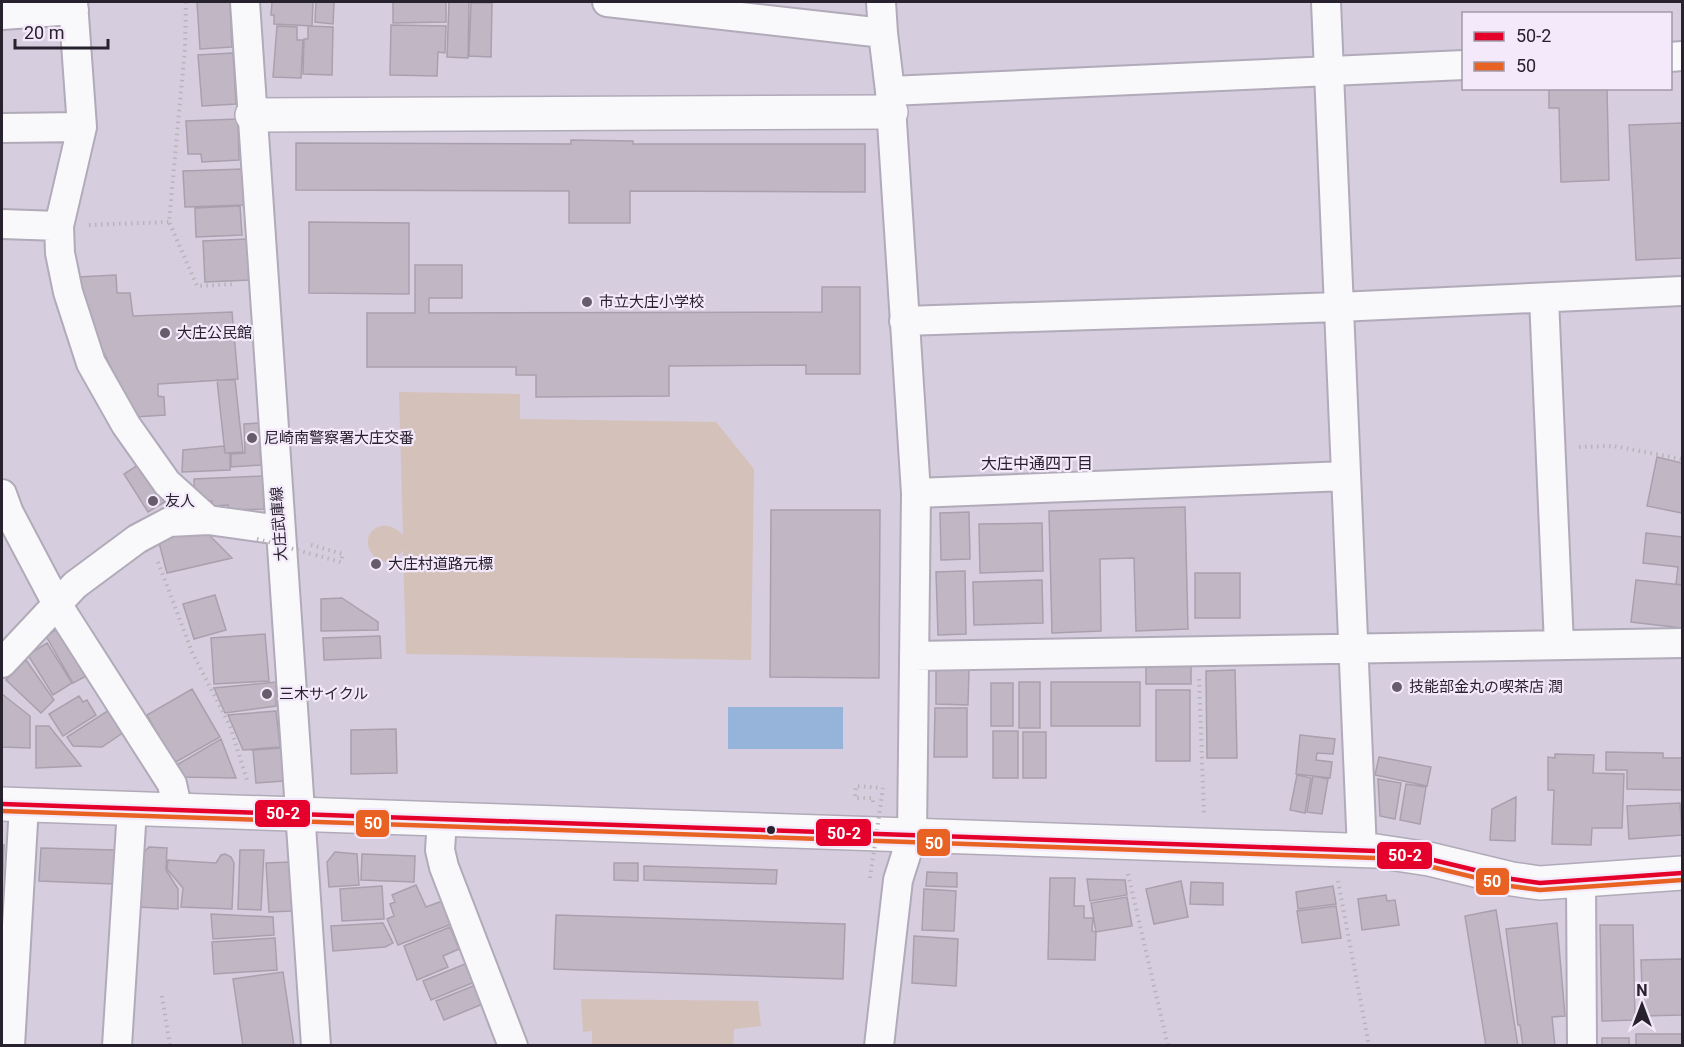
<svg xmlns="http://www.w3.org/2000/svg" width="1684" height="1047" viewBox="0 0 1684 1047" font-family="Roboto,'Noto Sans JP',sans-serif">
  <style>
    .green { fill: #d4c1b9 }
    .water { fill: #96b4d9 }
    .building { fill: #c1b7c4; stroke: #a9a0ad; stroke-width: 1.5 }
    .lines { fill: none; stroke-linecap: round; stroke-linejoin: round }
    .street-casing { stroke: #b1aab8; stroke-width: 32 }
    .secondary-casing { stroke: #b1aab8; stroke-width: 36 }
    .path { stroke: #b7b4ba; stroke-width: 4; stroke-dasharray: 1.5 4.5; stroke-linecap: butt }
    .street { stroke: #f9f8fa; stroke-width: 28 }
    .secondary { stroke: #f9f8fa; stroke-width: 33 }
    .path-bridge { stroke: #b7b4ba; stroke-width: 4; stroke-dasharray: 1.5 4.5; stroke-linecap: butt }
    .bus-1-casing { stroke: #f3e9fb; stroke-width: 9 }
    .bus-2-casing { stroke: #f3e9fb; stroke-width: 9 }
    .bus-1 { stroke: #e4002b; stroke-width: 4.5 }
    .bus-2 { stroke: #e86223; stroke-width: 4.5 }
    .poi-dot { fill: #655d6c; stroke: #f3e9fb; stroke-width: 2 }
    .bus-dot { fill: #28212e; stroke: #f3e9fb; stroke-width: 2 }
    .labels { text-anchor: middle; stroke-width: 4.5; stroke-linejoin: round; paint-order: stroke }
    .poi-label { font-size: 15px; fill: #28212e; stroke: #f3e9fb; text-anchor: start }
    .street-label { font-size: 15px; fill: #28212e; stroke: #f3e9fb }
    .neighbourhood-label { font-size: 16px; fill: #28212e; stroke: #f3e9fb }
    .line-badge { stroke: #f3e9fb; stroke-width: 2 }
    .badge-label { font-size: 16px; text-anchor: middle; font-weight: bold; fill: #fff }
  </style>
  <rect width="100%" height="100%" fill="#d6cdde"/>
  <path class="green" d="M399,392L520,394V419L716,422L754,469L751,660L406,654L403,550C382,582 352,539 378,527C389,523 397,529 403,535Z
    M581,999L758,1001L761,1026L734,1029L733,1045H592V1031L583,1032Z"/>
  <path class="water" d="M728,707H843V749H728Z"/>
  <path class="building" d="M197,2H230L232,47L200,49Z
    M272,2H313L312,26L274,24V15H271Z
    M316,2H334L333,24L315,22Z
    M393,2H446V22L393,23Z
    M449,2H469L468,58L447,57Z
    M471,3H492L491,57L469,56Z
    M391,25L446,26L445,53L438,52L437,76L390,75Z
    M277,26L297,27V40H303L301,78L273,77Z
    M308,26L333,27L332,75L303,74L304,39H308Z
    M233,53L236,104L202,106L198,55Z
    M1607,88L1609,180L1561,182L1559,108H1549V89Z
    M238,119L239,160L202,162L201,154H188L186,121Z
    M1682,123V258L1636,260L1629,125Z
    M571,140L633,141V144H865V192L630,191V223H569V191L296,190V143L571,144Z
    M243,169L245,205L185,207L183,171Z
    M240,206L242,235L196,237L195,208Z
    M309,222L409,223V294L309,293Z
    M248,239L250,280L205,282L203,241Z
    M415,265H462V298H429V313L822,312V287H860V374H806V365L669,366V396L536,397V375H516V367H367V313H415Z
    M116,275L117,293H130L133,316L232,312L238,379L158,384V396L164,397L165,415L135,417L102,349L78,277Z
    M217,380H235L243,452L225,453Z
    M259,423L261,465L231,467V454L245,453L244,424Z
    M224,446L225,453H230V470L182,472L183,450Z
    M1657,457L1682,463V513L1647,506Z
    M141,463L165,502L148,512L124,474Z
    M263,476L264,509L228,510V505L212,506V501H195L194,479Z
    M1185,507L1188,629L1136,631L1134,558L1100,559L1101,631L1052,633L1049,511Z
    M771,510H880L879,678L770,677Z
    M969,512L970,559L941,560L940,513Z
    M1042,523L1043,571L980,573L979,524Z
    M209,527L211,537L232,558L167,573L158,539Z
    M1646,533L1682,537V585L1676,584L1678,567L1643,563Z
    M965,571L966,634L938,635L936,572Z
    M1195,573H1240V618H1195Z
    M1042,580L1043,623L974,625L973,582Z
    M1636,580L1682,585V628L1631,622Z
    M215,595L226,630L194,639L183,604Z
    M342,598L378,622V630L321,631V599Z
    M64,625L92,673L73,683L46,636Z
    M265,634L269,681L214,684L211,638Z
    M380,636L381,658L324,660L323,638Z
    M47,643L72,683L53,695L28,655Z
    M26,660L54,700L41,713L6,680Z
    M1146,665H1191V684H1146Z
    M936,669H969L968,705L936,704Z
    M1235,670L1237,758H1207L1206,671Z
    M276,682V706L225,713L214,688Z
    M1019,682H1040V728H1019Z
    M1051,682H1140V726H1051Z
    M991,683H1013V726H991Z
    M192,689L220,737L174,763L147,715Z
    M1156,690H1190V761H1156Z
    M2,694L30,716V748L2,747Z
    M79,696L83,702L87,700L96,715L63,736L49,714Z
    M935,708H967V757H934Z
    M109,710L124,732L102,747L73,746L67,737Z
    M276,711L280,747L243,750L228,715Z
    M36,726H49L81,766L36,768Z
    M396,729L397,773L351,774V730Z
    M993,731H1018V778H993Z
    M1023,732H1046V778H1023Z
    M1300,735L1335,739L1333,754L1317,753L1316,760L1332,762L1330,778L1296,774Z
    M221,739L236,778L182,777L175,766Z
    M282,748L284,781L256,783L253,750Z
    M1606,752L1663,753V758H1682V790L1627,789V770H1606Z
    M1555,754L1594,755L1593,773L1624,774L1622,828H1592L1591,845L1552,844L1554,790H1548V757L1555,758Z
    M1379,757L1431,767L1427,786L1375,775Z
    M1297,775L1311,778L1305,813L1290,810Z
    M1313,776L1328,779L1322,814L1307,812Z
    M1378,779L1401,783L1395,819L1380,816Z
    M1406,784L1426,787L1420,824L1400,820Z
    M1516,797L1515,841L1490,840L1492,809Z
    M1680,803L1682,835L1629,839L1627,806Z
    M2,845H4L2,895Z
    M149,847L167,848L166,870L178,889V909L138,907L141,855Z
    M41,848L115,850L114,884L39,881Z
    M240,850H264L261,910L238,909Z
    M335,852L357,854L359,885L329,887L327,862Z
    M225,854L231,857L234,863L232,909L181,907L183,888L167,869L168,860L216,863L221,855Z
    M362,854L415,856L414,882L361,880Z
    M290,862L292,911L269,912L266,863Z
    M614,863H638V881L614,880Z
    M644,866L777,870L776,884L644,880Z
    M927,872L957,873V887L926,886Z
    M1050,878H1075L1074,906H1084V918H1093L1092,931L1096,932L1095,960L1048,959Z
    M1087,879L1125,880L1127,895L1090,901Z
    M1181,881L1188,917L1154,924L1146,889Z
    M1191,882L1223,883V905L1190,904Z
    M416,885L426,907L445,900L454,923L398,945L387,919L394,916L390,904L395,902L392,895Z
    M382,886L384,919L342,921L340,889Z
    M1333,886L1336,904L1298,909L1296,892Z
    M924,889L956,891L954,931L922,930Z
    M1386,895L1387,901L1395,900L1399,925L1362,930L1358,899Z
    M1127,897L1132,926L1096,932L1091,903Z
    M1336,906L1341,938L1302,943L1297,911Z
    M1496,910L1518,1046H1486L1465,916Z
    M211,914L273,917L274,935L213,939Z
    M556,915L845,924L843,979L554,969Z
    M383,923L393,943L385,947L333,951L331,926Z
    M1557,923L1565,1016L1552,1017L1555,1046H1523L1520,1025H1518L1506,929Z
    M1600,925H1633L1635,1020L1602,1021Z
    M450,927L459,949L443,956L448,967L417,980L404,946Z
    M914,936L958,939L956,986L912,983Z
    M275,938L277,970L214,974L212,942Z
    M1682,959V1015L1643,1016L1641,960Z
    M470,962L477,981L431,1000L423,981Z
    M283,972L294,1046H243L233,979Z
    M478,984L485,1003L444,1020L436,1001Z
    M1636,1034H1682V1046H1636Z
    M1602,1038H1629V1046H1602Z"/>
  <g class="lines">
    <g class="street-casing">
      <path id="street" d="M73,2L82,127L59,226L60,253L68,292L91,363L126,425L167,483L208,520
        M245,2L316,1046
        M607,2L883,33
        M1326,2L1362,851
        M2,15L74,10
        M1670,57L1682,56
        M890,91L1464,65
        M2,128L82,127
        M2,224L59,226
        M1544,298L1559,645
        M904,321L1339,307L1682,291
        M916,493L1346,476
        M2,494L9,513L57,604L172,784L178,811
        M914,656L1682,643
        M2,663L75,585L137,539L169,522L208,520L280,530
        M442,820L440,850L444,867L513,1046
        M1581,881L1582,1046
        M10,1046L24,805
        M117,1046L132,809
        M879,1046L898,880L912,836L916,493L890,91L883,33L881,2"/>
    </g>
    <g class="secondary-casing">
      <path id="secondary" d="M252,115L891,112
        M2,804L1376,851L1429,859L1512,879L1540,883L1682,873"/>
    </g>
    <path class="path" d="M186,2L185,48L169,222L197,286L236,284
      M89,225L169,222
      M1579,447L1614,446L1682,459
      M311,545L343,554L341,562L315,555
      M158,562L192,652L230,726L247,780
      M1199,679L1204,815
      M873,802V798H855L856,786L882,788
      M1128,874L1168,1046
      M1338,881L1369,1046
      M162,996L170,1046"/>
    <use href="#street" class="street"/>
    <use href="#secondary" class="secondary"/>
    <path class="path-bridge" d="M257,539L315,555
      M870,878L883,788"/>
    <g class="bus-1-casing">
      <path id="bus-1" d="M2,804L1376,851L1429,859L1512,879L1540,883L1682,873"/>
    </g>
    <g class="bus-2-casing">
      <path id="bus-2" d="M2,811L1375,858L1428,866L1510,886L1540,890L1682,880"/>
    </g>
    <use href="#bus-1" class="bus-1"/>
    <use href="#bus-2" class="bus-2"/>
  </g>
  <g class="poi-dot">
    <circle cx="587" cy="302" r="6"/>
    <circle cx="165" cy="333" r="6"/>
    <circle cx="252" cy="438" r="6"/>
    <circle cx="153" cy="501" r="6"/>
    <circle cx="376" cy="564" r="6"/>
    <circle cx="1397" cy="687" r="6"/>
    <circle cx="267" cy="694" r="6"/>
  </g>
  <circle class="bus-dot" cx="771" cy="830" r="5"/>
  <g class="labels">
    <g class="poi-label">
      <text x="599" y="307">市立大庄小学校</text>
      <text x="177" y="338">大庄公民館</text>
      <text x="264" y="443">尼崎南警察署大庄交番</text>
      <text x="165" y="506">友人</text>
      <text x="388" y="569">大庄村道路元標</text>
      <text x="1409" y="692">技能部金丸の喫茶店 潤</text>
      <text x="279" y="699">三木サイクル</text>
    </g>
    <g class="street-label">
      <text transform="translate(279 524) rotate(-94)" y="5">大庄武庫線</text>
    </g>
    <g class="neighbourhood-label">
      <text x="1037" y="469">大庄中通四丁目</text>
    </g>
  </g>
  <g class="line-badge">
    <rect x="254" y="799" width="57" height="29" rx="6" fill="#e4002b"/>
    <rect x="355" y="809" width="35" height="29" rx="6" fill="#e86223"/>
    <rect x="815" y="818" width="57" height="29" rx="6" fill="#e4002b"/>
    <rect x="916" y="828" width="35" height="29" rx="6" fill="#e86223"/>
    <rect x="1376" y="841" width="57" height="29" rx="6" fill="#e4002b"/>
    <rect x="1475" y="867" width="35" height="29" rx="6" fill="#e86223"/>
  </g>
  <g class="badge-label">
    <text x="283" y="819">50-2</text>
    <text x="373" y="829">50</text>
    <text x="844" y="839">50-2</text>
    <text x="934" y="849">50</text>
    <text x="1405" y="861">50-2</text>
    <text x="1492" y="887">50</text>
  </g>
  <rect width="1684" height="1047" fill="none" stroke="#28212e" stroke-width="6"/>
  <rect x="1462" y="12" width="210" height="78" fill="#f3e9fb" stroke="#a299a9" stroke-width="1.5"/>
  <rect x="1474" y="32" width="30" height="9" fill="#e4002b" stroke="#a299a9" stroke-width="1.5"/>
  <text x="1516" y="42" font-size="18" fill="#28212e">50-2</text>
  <rect x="1474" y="62" width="30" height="9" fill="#e86223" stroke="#a299a9" stroke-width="1.5"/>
  <text x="1516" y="72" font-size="18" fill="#28212e">50</text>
  <g transform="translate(1642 1005)" stroke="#f3e9fb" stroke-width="4.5" paint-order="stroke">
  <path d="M0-4.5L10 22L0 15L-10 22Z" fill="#28212e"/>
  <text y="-9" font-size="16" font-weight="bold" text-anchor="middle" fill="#28212e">N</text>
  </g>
  <path d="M15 39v9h93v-9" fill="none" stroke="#28212e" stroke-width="3"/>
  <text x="24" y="39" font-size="18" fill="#28212e" stroke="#f3e9fb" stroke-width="4.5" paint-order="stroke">20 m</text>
</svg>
